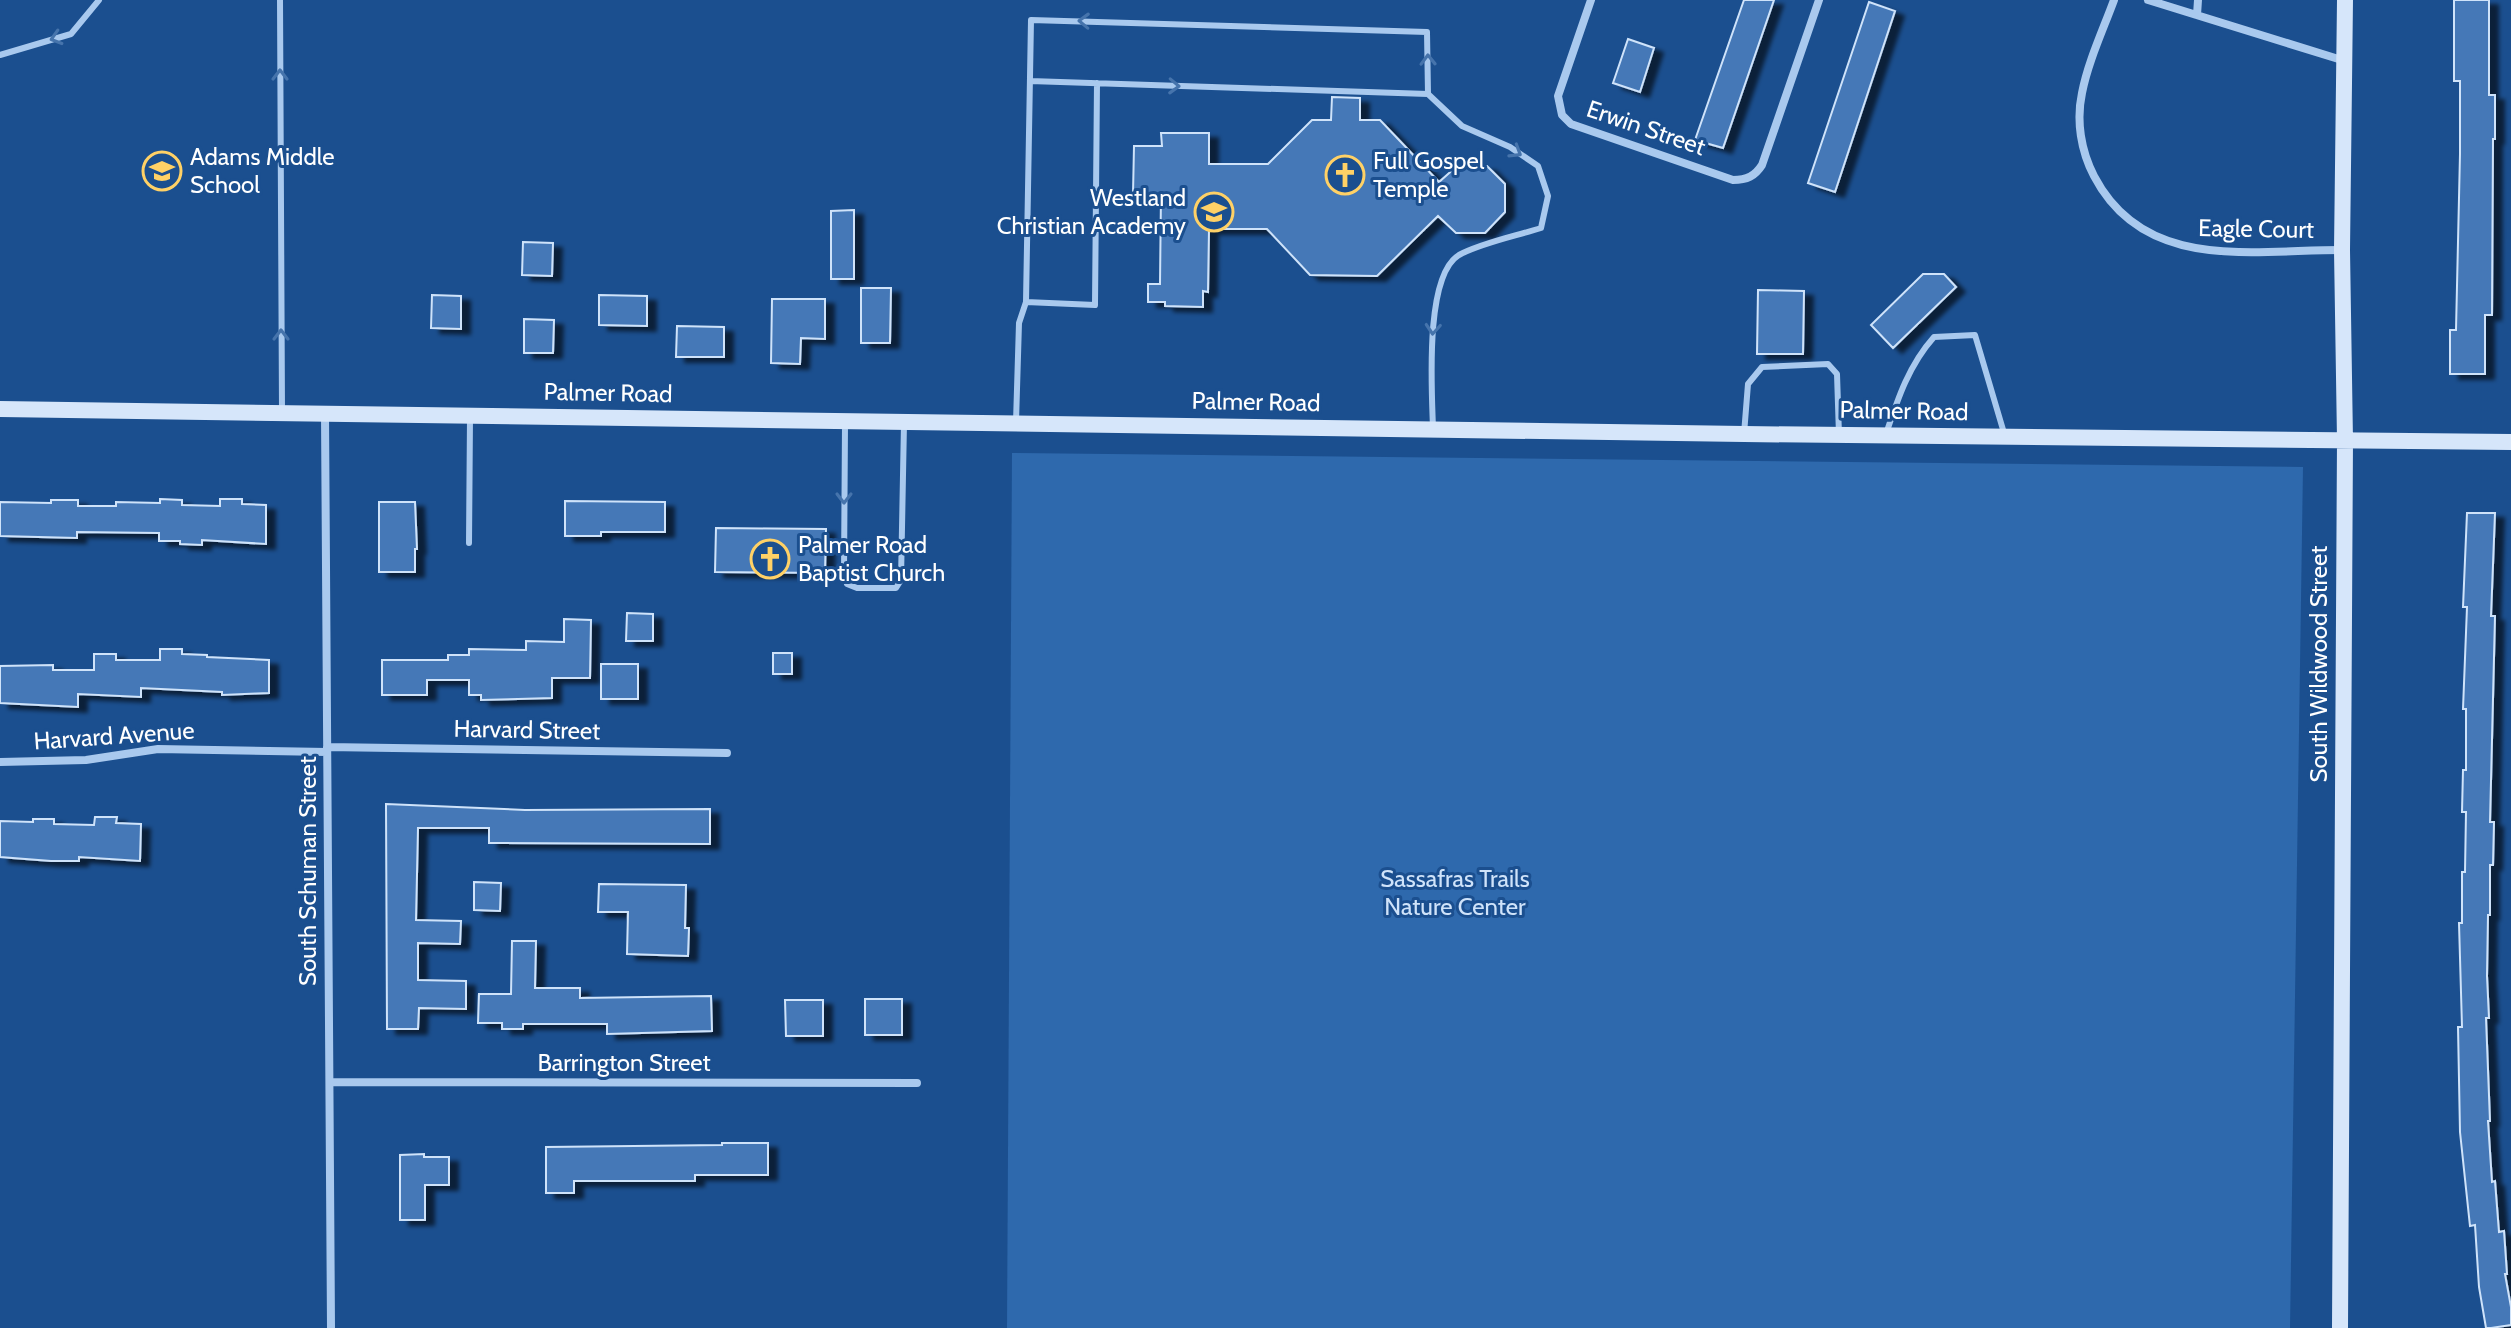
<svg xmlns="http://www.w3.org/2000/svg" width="2511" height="1328" viewBox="0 0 2511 1328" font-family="Cabin,sans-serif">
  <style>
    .green { fill: #2e69ad }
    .building { fill: #4478b7; stroke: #cfe3fa; stroke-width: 2; filter: url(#shadow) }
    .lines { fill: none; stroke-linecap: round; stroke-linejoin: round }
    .lane { stroke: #a9c9ee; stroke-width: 6 }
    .street { stroke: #a9c9ee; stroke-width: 8 }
    .secondary { stroke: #d6e6fa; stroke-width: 16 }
    .oneway { stroke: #4674ac }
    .labels { text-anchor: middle; stroke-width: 6; stroke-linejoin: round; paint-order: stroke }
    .street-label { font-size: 24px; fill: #fff; stroke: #1b4f8f }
    .poi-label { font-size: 24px; fill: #fff; stroke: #1b4f8f; text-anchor: start }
    .park-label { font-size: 24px; fill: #cfe3fa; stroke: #1b4f8f }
  </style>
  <defs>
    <filter id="shadow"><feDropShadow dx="9" dy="5" stdDeviation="2" flood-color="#0009"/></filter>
  </defs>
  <rect width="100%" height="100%" fill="#1b4f8f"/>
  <path class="green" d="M1012,453L2303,467L2290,1328H1007Z"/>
  <path class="building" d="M1744,0H1774L1723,148L1695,140Z
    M2454,0H2489V95H2495V139H2493L2492,315H2485V374H2450V330H2456L2460,154V81H2454Z
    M1869,2L1895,11L1835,192L1808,183Z
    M1628,39L1654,48L1640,92L1613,83Z
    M1332,97L1360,98V120H1380L1439,182L1457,166H1487L1505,184V212L1485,233H1456L1438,216L1377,276L1310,275L1267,229H1209L1208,292L1203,291V307L1165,306V302H1148V284H1160L1161,194H1133L1134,146H1162L1161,133H1209V164H1268L1312,120H1331Z
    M854,210V279H831V211Z
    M523,242L553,243L552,276L522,275Z
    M1923,274H1944L1956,287L1893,348L1871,325Z
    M861,288H891L890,343H861Z
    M1758,290L1804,291L1803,354H1757Z
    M432,295L461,296V329L431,328Z
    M599,295L647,296V326L599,325Z
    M772,299H825V339L801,338L800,364L771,363Z
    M524,319L554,320L553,353H524Z
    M677,326L724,327V357H676Z
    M160,499L182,500V505L220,506V499H242V504L266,505V544L202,540V545L180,544V541H159V533L77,532V538L0,536V502L51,503V500H78V506H116V502L160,503Z
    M565,501L665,502V532H601V536H565Z
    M379,502H415L417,549H415V572H379Z
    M2467,513H2495L2491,616H2495L2490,822H2494L2493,865H2490V915H2488L2487,976L2489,1018H2486L2490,1121H2488L2492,1182L2495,1181L2499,1232L2504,1231L2507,1274H2505L2511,1307V1325L2491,1328H2486L2479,1287L2475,1225L2470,1226L2460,1132L2458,1027H2462L2459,923H2462V872H2465L2466,812H2462L2463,770H2466V709H2463L2467,607H2463Z
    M716,528L826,529L825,573L715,572Z
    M627,613L653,614V641H626Z
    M564,619L591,620L590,678H552V698L481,700V695H469V680H427V695H382V660H448V655H469V649L526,650V641L564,642Z
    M160,649H182V654L207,655V657L269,660V693L222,695V692L141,688V697L78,694V707L0,703V666L53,665V670H94V654H116V660H160Z
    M773,653H792V674H773Z
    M601,664H638V699H601Z
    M386,804L525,810L710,809V844L489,843V828H418L416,920L461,921L460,944L418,943V980L466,981V1009L419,1008L418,1029H387Z
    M95,817H117L116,823L141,824L140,861L79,857V861H51L0,857V821L33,822V819H54V824L94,825Z
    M474,882L501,883L500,911L474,910Z
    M599,884L686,885L685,928H689L688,956L627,954L628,912H598Z
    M512,941H536L535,988H580V998L711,996L712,1031L607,1034V1024H523V1029H502V1023H478L479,994H511Z
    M865,999H902V1035H865Z
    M785,1000H823V1036H786Z
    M722,1143H768V1175H695V1181H574V1193H546V1147L722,1145Z
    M424,1154V1157H449V1185H425V1220H400V1155Z"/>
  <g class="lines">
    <path class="lane" d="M280,0L282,410
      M0,55L71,34L99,0
      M1030,81L1428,94L1427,32L1031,20L1026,302L1095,305L1097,83
      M1428,94L1462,126L1510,147L1538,166L1548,196L1541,228C1516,236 1481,243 1459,255C1424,276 1432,392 1433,429
      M1016,422L1019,323L1026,302
      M845,424L844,575L847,584L857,588H896L901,580L904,423
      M1744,434L1748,384L1762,367L1828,364L1837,374L1839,435
      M1886,434C1898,398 1909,365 1934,337L1975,335L2004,433
      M469,543L470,418"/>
    <path class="street" d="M1591,0L1558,96L1562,115L1571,124L1733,180C1747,180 1755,176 1762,165L1819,0
      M2114,0C2103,30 2088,62 2082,93C2076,121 2081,151 2094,176C2144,272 2251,250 2341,250
      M2148,0L2345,61
      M2197,15L2198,0
      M325,414L331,1328
      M327,747L727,753
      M0,762L86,760L158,749L327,752
      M330,1082L917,1083"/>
    <path class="secondary" d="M0,409L1744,434L2511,442
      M2340,1328L2345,440L2342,250L2345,0"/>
  </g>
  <defs><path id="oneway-chevron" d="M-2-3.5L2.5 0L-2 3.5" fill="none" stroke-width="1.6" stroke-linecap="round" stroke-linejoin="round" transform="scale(2)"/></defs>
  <g class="oneway">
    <use href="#oneway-chevron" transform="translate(1084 21) rotate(-178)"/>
    <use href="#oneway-chevron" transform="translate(56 38) rotate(163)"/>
    <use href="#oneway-chevron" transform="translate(1428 60) rotate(-91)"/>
    <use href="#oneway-chevron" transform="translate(280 75) rotate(-90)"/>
    <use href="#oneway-chevron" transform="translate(1174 86) rotate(2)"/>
    <use href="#oneway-chevron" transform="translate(1516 152) rotate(32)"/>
    <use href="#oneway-chevron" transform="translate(1433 329) rotate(94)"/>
    <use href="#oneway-chevron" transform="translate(281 335) rotate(-90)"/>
    <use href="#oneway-chevron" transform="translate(844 498) rotate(90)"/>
  </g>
  <defs>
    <g id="school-ring" transform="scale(2)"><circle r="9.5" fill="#1b4f8f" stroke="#ffd166" stroke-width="1.5"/><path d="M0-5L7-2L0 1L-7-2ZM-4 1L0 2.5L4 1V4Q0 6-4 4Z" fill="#ffd166"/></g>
    <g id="church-ring" transform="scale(2)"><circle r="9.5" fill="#1b4f8f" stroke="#ffd166" stroke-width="1.5"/><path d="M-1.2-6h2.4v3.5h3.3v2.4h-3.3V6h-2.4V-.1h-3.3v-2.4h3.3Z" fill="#ffd166"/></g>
  </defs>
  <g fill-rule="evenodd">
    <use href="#school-ring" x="162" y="171"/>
    <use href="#church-ring" x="1345" y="175"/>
    <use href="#school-ring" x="1214" y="212"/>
    <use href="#church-ring" x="770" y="559"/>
  </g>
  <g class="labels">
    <g class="street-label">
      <text transform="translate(1646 128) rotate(19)" y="8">Erwin Street</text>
      <text transform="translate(2256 229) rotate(1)" y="8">Eagle Court</text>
      <text transform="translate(608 393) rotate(1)" y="8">Palmer Road</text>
      <text transform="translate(1256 402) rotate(1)" y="8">Palmer Road</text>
      <text transform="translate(1904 411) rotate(1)" y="8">Palmer Road</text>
      <text transform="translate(2319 664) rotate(-90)" y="8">South Wildwood Street</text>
      <text transform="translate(527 730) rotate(1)" y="8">Harvard Street</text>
      <text transform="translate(114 736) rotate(-4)" y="8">Harvard Avenue</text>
      <text transform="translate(308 871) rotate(-90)" y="8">South Schuman Street</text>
      <text x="624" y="1071">Barrington Street</text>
    </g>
    <g class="poi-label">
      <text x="190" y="165">Adams Middle<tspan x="190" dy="28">School</tspan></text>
      <text x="1373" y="169">Full Gospel<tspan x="1373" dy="28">Temple</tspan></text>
      <text x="1186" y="206" text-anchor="end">Westland<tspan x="1186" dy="28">Christian Academy</tspan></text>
      <text x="798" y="553">Palmer Road<tspan x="798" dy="28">Baptist Church</tspan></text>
    </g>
    <g class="park-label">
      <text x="1455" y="887">Sassafras Trails<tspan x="1455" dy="28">Nature Center</tspan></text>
    </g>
  </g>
</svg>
